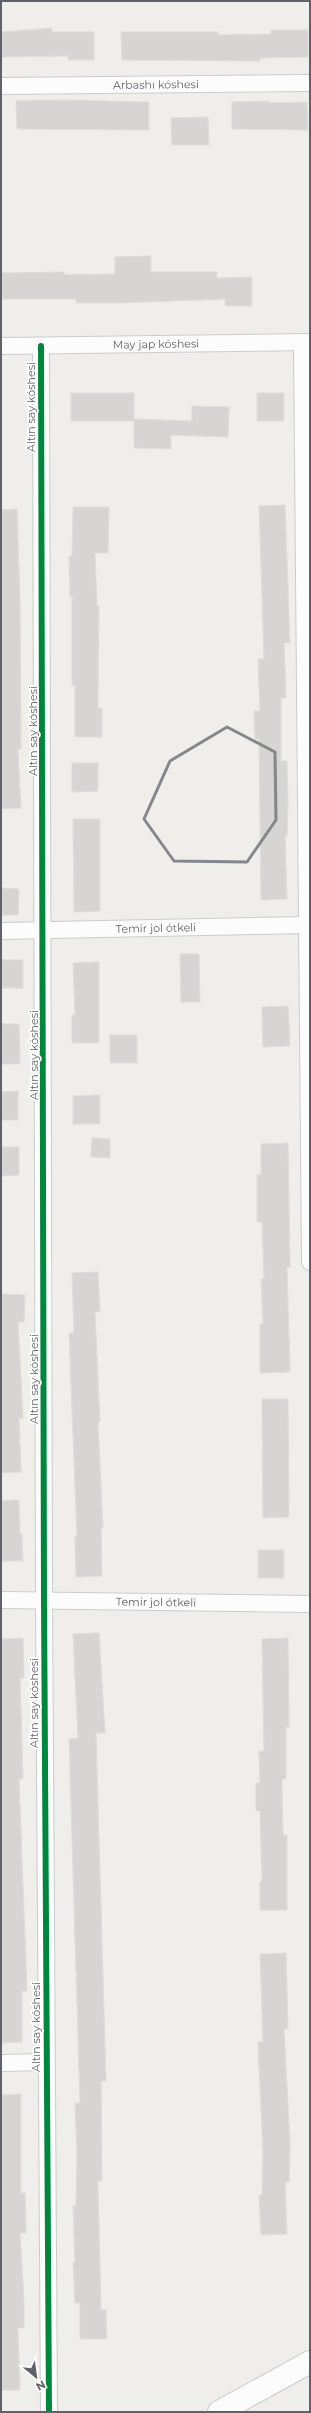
<svg xmlns="http://www.w3.org/2000/svg" width="311" height="2413" viewBox="0 0 311 2413" font-family="Montserrat,sans-serif">
  <style>
    .building { fill: #d6d5d3; stroke: #deddd9 }
    .lines { fill: none; stroke-linecap: round; stroke-linejoin: round }
    .minor-casing { stroke: #cbcccc; stroke-width: 18 }
    .secondary-casing { stroke: #cacacb; stroke-width: 24 }
    .minor { stroke: #fdfcfc; stroke-width: 16 }
    .secondary { stroke: #fdfcfc; stroke-width: 22 }
    .cycleway-casing { stroke: #fff; stroke-width: 8 }
    .cycleway { stroke: #00873e; stroke-width: 6 }
    .marked { fill: none; stroke: #84888a; stroke-width: 3; stroke-linejoin: round }
    .labels { text-anchor: middle; stroke-width: 3.5; stroke-linejoin: round; paint-order: stroke }
    .street-label { font-size: 11px; fill: #5f6368; stroke: #fff }
  </style>
  <rect width="100%" height="100%" fill="#efeeea"/>
  <path class="building" d="M52,28V32H94V60H68V56L1,57V32Z
    M271,30H308V57L260,58V61L122,60L121,32H218V35L271,34Z
    M63,100L149,102V130L17,129L16,101Z
    M269,101V103L307,102L308,130L232,129V102Z
    M208,117L209,145H172L171,118Z
    M151,256V272H217V278L252,277V306H225V299L116,303H76V299H1V273L64,272V275L115,274V257Z
    M71,393H134V421H71Z
    M257,393H284V421H257Z
    M192,406L229,407L228,437L171,435V449L134,448V419L192,421Z
    M285,505L290,643H284L286,698H281V761H287L288,801L287,836H285L287,899L261,900L259,739H255L254,711H260L258,659H264L259,506Z
    M73,507H109L108,553H95L97,606H99L98,708H102V737H75V686H72V596L70,597L69,556H72Z
    M17,509L20,602L21,749H18L21,808L1,809V510Z
    M72,763H98V791L72,792Z
    M73,819H100V911L74,912Z
    M1,888L19,889L18,915H1Z
    M180,954H199L200,1002H181Z
    M1,960H23V988H1Z
    M99,962V1043H72V1015H75L73,963Z
    M288,1006L290,1046L263,1047L262,1007Z
    M1,1024H19L20,1064H1Z
    M110,1035H137V1063H110Z
    M18,1091V1120H1V1092Z
    M100,1095V1124H73V1096Z
    M92,1138L110,1139V1158L91,1157Z
    M288,1143L290,1267H287L290,1372L260,1373V1324H263L261,1279H264L262,1222H257V1175H261V1144Z
    M1,1147H19V1175L1,1176Z
    M98,1272L100,1312H95L100,1422H98L103,1528H101L102,1576L76,1577L75,1537H77L69,1333H74L72,1273Z
    M1,1294L25,1295L24,1322H18L23,1418H19L21,1472L1,1473Z
    M262,1399H288L289,1517L263,1518Z
    M19,1500L20,1534H22L23,1561H1V1501Z
    M258,1550H284V1578H258Z
    M99,1633L105,1733H96L106,2081H101L102,2181H98L101,2310H106L107,2339H80V2303H75L73,2263H75L73,2206H76L77,2153L75,2103H80L69,1739L78,1738L73,1634Z
    M23,1638L24,1678H20L23,1779H19L27,1991H22V2042L1,2043V1639Z
    M288,1638L289,1727H286V1779H282L283,1835H287V1910H260V1882H262L260,1811H256V1783H260L259,1751H264L262,1639Z
    M286,1953L288,2029H284L290,2143L289,2182H285L287,2234L261,2235L259,2195H262L263,2154L258,2042H263L260,1954Z
    M21,2094V2193H25L26,2233H20L24,2300V2328H18L20,2390H1V2095Z"/>
  <g class="lines">
    <g class="minor-casing">
      <g id="minor">
        <path id="s1" d="M1,86L310,83"/>
        <path d="M302,342L310,1262"/>
        <path id="s2" d="M1,346L310,342"/>
        <path d="M41,346L44,1600L49,2412"/>
        <path id="s3" d="M1,931L310,925"/>
        <path id="s4" d="M1,1600L310,1604"/>
        <path d="M1,2063L46,2062"/>
      </g>
    </g>
    <g class="secondary-casing">
      <path id="secondary" d="M219,2412L310,2362"/>
    </g>
    <use href="#minor" class="minor"/>
    <use href="#secondary" class="secondary"/>
    <g class="cycleway-casing">
      <path id="cycleway" d="M41,346L44,1600L49,2412"/>
    </g>
    <use href="#cycleway" class="cycleway"/>
  </g>
  <path class="marked" d="M227,727L275,752L276,820L247,862L174,861L144,819L170,761Z"/>
  <g class="labels">
    <g class="street-label">
      <text dy="4" stroke="none"><textPath href="#s1" startOffset="155">Arbashı kóshesi</textPath></text>
      <text dy="4" stroke="none"><textPath href="#s2" startOffset="155">May jap kóshesi</textPath></text>
      <text transform="translate(31 407) rotate(-90)" y="4">Altın say kóshesi</text>
      <text transform="translate(33 731) rotate(-90)" y="4">Altın say kóshesi</text>
      <text dy="4" stroke="none"><textPath href="#s3" startOffset="155">Temir jol ótkeli</textPath></text>
      <text transform="translate(34 1055) rotate(-90)" y="4">Altın say kóshesi</text>
      <text transform="translate(34 1379) rotate(-90)" y="4">Altın say kóshesi</text>
      <text dy="4" stroke="none"><textPath href="#s4" startOffset="155">Temir jol ótkeli</textPath></text>
      <text transform="translate(34 1703) rotate(-90)" y="4">Altın say kóshesi</text>
      <text transform="translate(36 2027) rotate(-90)" y="4">Altın say kóshesi</text>
    </g>
  </g>
  <rect width="311" height="2413" fill="none" stroke="#5f6368" stroke-width="4"/>
  <g transform="translate(36 2377) rotate(151)" stroke="#ffffff" stroke-width="3" paint-order="stroke">
  <path d="M0-3L7 15L0 10L-7 15Z" fill="#5f6368"/>
  <text y="-6" font-size="11" font-weight="bold" text-anchor="middle" fill="#5f6368">N</text>
  </g>
</svg>
